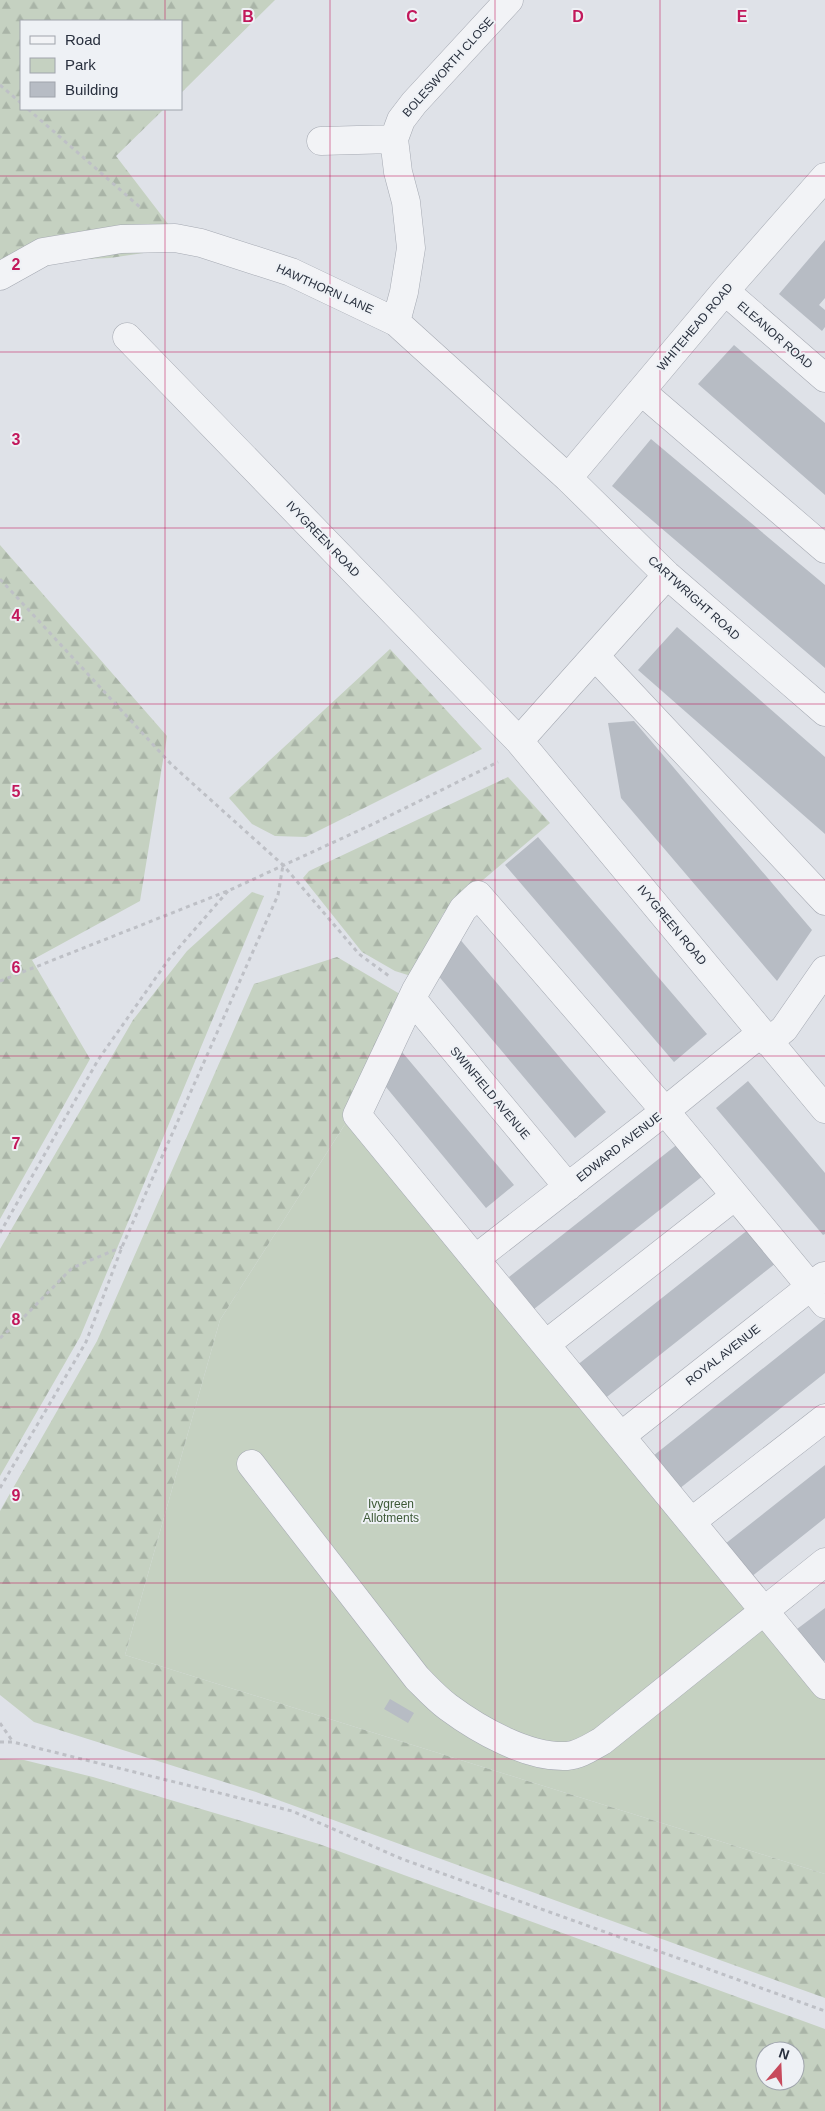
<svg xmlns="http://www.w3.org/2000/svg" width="825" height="2111" viewBox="0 0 825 2111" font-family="Arial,sans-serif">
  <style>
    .green { fill: #c5d1c1 }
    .forest { fill: url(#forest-firs); fill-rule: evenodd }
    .building { fill: #b7bcc4 }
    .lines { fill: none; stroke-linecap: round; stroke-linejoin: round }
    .minor-casing { stroke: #a5a9b2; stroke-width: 29 }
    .path { stroke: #bec0c6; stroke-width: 3; stroke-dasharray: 4 4; stroke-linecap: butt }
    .minor { stroke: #f2f3f6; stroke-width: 28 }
    .grid { fill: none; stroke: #c2185b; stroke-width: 1; stroke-opacity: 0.55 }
    .labels { text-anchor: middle; stroke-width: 4; stroke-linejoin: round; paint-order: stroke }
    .street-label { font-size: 12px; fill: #29303e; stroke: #eef1f5 }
    .park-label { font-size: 12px; fill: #3d5937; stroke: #eef1f5 }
    .grid-label { font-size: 16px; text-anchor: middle; font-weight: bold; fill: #c2185b; stroke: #eef1f5; stroke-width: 4; stroke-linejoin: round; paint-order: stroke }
  </style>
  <defs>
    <pattern id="forest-firs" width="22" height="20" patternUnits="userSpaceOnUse" patternTransform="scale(1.25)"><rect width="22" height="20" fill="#c5d1c1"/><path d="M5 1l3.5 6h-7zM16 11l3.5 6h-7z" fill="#a9b4a7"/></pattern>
  </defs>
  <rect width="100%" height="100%" fill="#dfe2e8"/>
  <path class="green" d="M349,1118L825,1696V1874L125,1655L220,1320Z"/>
  <path class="forest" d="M0,0H275L181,93V21H21V109H164L116,156L188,250L157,251L110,258L62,260L35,271L0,289Z
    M0,545L167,736L140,901L32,960L90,1059L0,1219Z
    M390,649L482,749L306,837L275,836L252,824L229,798Z
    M508,777L550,823L443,914L414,977L395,971L362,952L303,878L309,871Z
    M252,892L264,896L80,1337L0,1476V1249L133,1020L187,951Z
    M337,957L405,997L349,1118L220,1320L125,1655L825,1874V1998L256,1792L34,1722L0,1695V1511L97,1341L254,984Z
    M0,1759L24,1760L93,1777L319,1844L825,2029V2111H0ZM765,2051H795V2081H765Z"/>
  <path class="building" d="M825,240V298L819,305L825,310V327L822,331L779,294Z
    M734,345L825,423V495L698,384Z
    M651,439L825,585V668L612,486Z
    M677,627L825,757V834L638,670Z
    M634,721L812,930L777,981L621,798L608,723Z
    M538,837L707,1034L674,1062L505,865Z
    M458,937L606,1112L575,1138L436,973Z
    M397,1046L514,1185L486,1208L381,1081Z
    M748,1081L825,1173V1234L823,1235L716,1108Z
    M679,1143L704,1175L534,1309L509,1277Z
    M749,1229L776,1263L603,1400L576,1366Z
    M825,1319V1373L679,1489L653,1456Z
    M825,1465V1518L751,1577L725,1544Z
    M825,1608V1660L823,1662L797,1629Z
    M390,1699L414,1713L408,1723L384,1709Z"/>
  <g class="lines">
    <g class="minor-casing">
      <path id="minor" d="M321,141L394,139
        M0,276L43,252L121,239L175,238L201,243L291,272L396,322L568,478L667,575L825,712
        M725,291L825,378
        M396,322L404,292L411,248L406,202L398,172L394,139L401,120L414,103L509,0
        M127,337L519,741L825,1109
        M641,391L825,549
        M568,478L725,291L825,177
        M595,656L825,901
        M519,741L667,575
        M412,999L568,1187
        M768,1042L784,1029L825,970
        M475,1259L665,1111L761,1033
        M825,1304L665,1111L478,895L463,909L416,990L357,1115L825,1685
        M546,1344L735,1196
        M621,1436L824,1276
        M251,1464L417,1678C427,1688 437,1699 448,1707C479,1730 528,1758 567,1756C580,1755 591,1747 602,1741L825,1562
        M691,1522L825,1418"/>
    </g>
    <path class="path" d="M0,85L21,103
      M28,109L141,208
      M0,579L171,764L283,865L359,954L389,976
      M0,981L230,890L373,824L498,762
      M0,1233L98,1060L169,959L228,891
      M0,1338L24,1317L72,1268L122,1247
      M0,1488L86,1342L122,1247L278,895L283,865
      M0,1723L13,1742
      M0,1742H13L292,1811L402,1859L825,2011"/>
    <use href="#minor" class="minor"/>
  </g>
  <path class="grid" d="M165,0V21M330,0V2111M495,0V2111M660,0V2111M165,109V2111M0,176H825M0,352H825M0,528H825M0,704H825M0,880H825M0,1056H825M0,1231H825M0,1407H825M0,1583H825M0,1759H825M0,1935H825"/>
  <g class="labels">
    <g class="street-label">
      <text transform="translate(448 67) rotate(-48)" y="4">BOLESWORTH CLOSE</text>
      <text transform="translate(325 289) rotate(24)" y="4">HAWTHORN LANE</text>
      <text transform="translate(695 327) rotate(-50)" y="4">WHITEHEAD ROAD</text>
      <text transform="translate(775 335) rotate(41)" y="4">ELEANOR ROAD</text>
      <text transform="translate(323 539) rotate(46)" y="4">IVYGREEN ROAD</text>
      <text transform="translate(694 598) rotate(42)" y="4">CARTWRIGHT ROAD</text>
      <text transform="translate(672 925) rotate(50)" y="4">IVYGREEN ROAD</text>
      <text transform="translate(490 1093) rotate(50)" y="4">SWINFIELD AVENUE</text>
      <text transform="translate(619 1147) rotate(-38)" y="4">EDWARD AVENUE</text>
      <text transform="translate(723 1355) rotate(-38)" y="4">ROYAL AVENUE</text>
    </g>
    <g class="park-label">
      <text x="391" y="1508">Ivygreen<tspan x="391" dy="14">Allotments</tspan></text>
    </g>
  </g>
  <g class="grid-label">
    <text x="248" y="22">B</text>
    <text x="412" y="22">C</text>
    <text x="578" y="22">D</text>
    <text x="742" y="22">E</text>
    <text x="16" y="270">2</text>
    <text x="16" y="445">3</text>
    <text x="16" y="621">4</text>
    <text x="16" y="797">5</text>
    <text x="16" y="973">6</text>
    <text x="16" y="1149">7</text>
    <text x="16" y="1325">8</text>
    <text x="16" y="1501">9</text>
  </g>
  <rect x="20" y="20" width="162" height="90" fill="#eef1f5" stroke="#9fa4ac"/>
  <rect x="30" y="36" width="25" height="8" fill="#f2f3f6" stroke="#9fa4ac"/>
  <text x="65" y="45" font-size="15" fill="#29303e">Road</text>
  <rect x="30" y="58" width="25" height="15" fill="#c5d1c1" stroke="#9fa4ac"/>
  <text x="65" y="70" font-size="15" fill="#29303e">Park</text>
  <rect x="30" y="82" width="25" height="15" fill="#b7bcc4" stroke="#9fa4ac"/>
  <text x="65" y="95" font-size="15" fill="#29303e">Building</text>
  <g transform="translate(780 2066) rotate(19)"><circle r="24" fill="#eef1f5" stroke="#9fa4ac"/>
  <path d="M0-4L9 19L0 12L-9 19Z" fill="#c74a5c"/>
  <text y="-8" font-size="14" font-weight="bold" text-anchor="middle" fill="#29303e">N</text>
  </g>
</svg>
